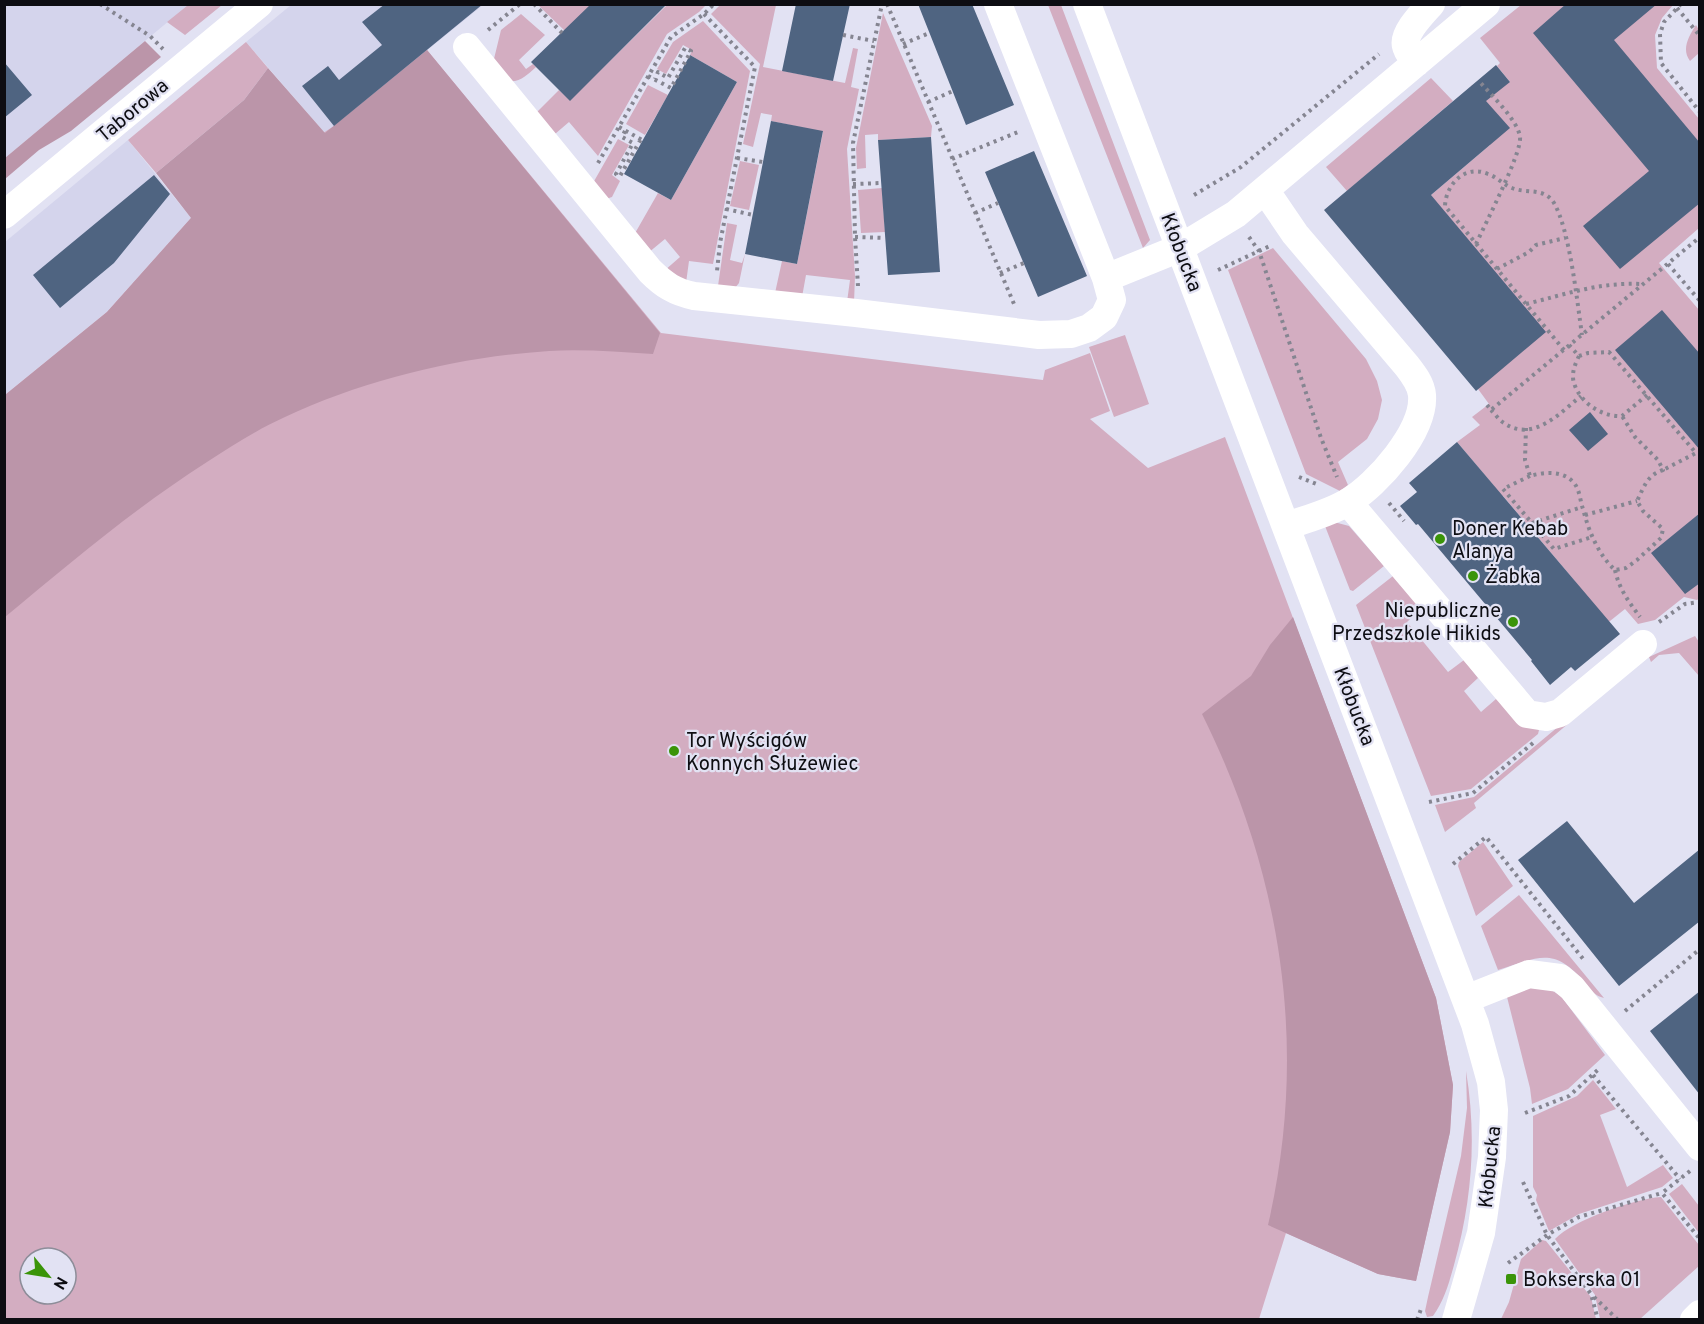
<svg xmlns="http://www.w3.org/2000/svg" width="1704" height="1324" viewBox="0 0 1704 1324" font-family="Overpass,sans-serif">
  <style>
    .built { fill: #d4d4ec }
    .green { fill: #d3adc1; fill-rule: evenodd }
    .forest { fill: #bb95a9 }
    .building { fill: #4f6481 }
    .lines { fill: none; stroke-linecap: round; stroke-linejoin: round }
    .path { stroke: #858591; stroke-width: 4; stroke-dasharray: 3 4.5; stroke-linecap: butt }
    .minor { stroke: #fff; stroke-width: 28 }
    .poi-dot { fill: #3a9408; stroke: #e2e2f3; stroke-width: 2 }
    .labels { text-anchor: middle; stroke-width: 4.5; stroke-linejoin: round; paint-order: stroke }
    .street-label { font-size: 20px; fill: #0d0d12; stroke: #e2e2f3 }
    .poi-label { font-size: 20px; fill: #0d0d12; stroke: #e2e2f3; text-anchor: start }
  </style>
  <rect width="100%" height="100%" fill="#e2e2f3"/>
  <path class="built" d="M5,5H188L5,158Z
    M291,5H483L325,133L246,42Z
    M128,140L191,218L107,312L5,395V242Z"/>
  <path class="green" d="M188,5V4L222,5L185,35L167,22Z
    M538,5H591L565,31Z
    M667,5H706L699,12L667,34L598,156L569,122L555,134L535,114L559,90L570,100Z
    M720,5H776L763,67L845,83L853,48L858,49L851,87L859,89L847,149L855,276L854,303L847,302L850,280L806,275L802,297L775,293L782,261L797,264L823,132L771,121L772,115L761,113L753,147L743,144L760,64L711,14Z
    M1048,5H1061L1150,240L1143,248Z
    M1521,5H1673L1662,18L1655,35L1657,68L1699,119V228L1659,263L1699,310L1700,598L1697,600L1684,597L1655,620L1638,624L1625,609L1605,625L1574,580L1503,496L1498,499L1494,486L1457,442L1480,425L1472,417L1489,404L1478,389L1431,195L1490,145L1458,108L1472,85L1510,82L1497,66L1500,63L1480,38Z
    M883,13L932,126L931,137L878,140V134L865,135L866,168L857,169L856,148Z
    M521,14L545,35L519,60L526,69L533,64L536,67C528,74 520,83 508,81L493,63L501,30Z
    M703,21L750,71L713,264L689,261L686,283L664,271L680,257L665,239L648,253L634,235L658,193L671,200L737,82L690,55L692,50L683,45L666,74L657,69L673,42Z
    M1696,25L1699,30V53L1690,61C1681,49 1689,36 1696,25Z
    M246,42L268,68L244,100L156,173L128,140Z
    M427,50L661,333L1043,380L1045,370L1090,353L1110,411L1090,419L1148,468L1225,437L1436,998L1453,1085L1450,1132L1416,1281L1378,1274L1286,1233L1259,1319L5,1320V395L107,312L191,218L334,126ZM30,1258H66V1294H30Z
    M1431,78L1453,101L1347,191L1326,167Z
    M648,85L668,95L645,135L626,124Z
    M618,139L629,145L612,175L620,181L612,197L606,199L593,183Z
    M740,161L759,165L749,210L730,206Z
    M882,188L885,232L861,233L858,190Z
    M727,223L737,225L730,260L742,263L745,254L739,283L735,288L718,286Z
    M1273,248L1366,359L1377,381L1382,400L1378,419L1367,439L1338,462L1348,485L1340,491L1306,474L1228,270Z
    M1125,335L1149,404L1114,417L1089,347Z
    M1334,522L1349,526L1384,566L1353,591L1350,590L1325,526Z
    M1393,576L1421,609L1407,622L1448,672L1464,660L1478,678L1464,691L1481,712L1496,699L1539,730L1538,734L1471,789L1431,796L1356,605Z
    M1695,636L1699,642V676L1679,653L1659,655L1651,662L1649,657Z
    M1569,723L1474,803L1476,808L1445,832L1435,805L1474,797L1559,726Z
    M1483,842L1513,886L1476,916L1458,866L1459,862Z
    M1519,895L1604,998C1595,996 1592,991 1586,984C1554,946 1540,957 1498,970L1481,926Z
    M1534,986L1548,988L1561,996L1605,1055L1568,1089L1532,1104L1530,1088L1507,997Z
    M1466,1071C1477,1137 1472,1201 1454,1265C1449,1283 1444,1301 1433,1316L1427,1317L1425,1311L1428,1297L1461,1156L1467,1108Z
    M1593,1080L1616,1109L1600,1115L1627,1187L1663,1165L1673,1178L1662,1187L1579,1214L1549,1231L1536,1200L1537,1195L1533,1187V1116L1577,1096Z
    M1682,1184L1699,1206V1233L1669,1194Z
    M1661,1197L1699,1245V1266L1640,1319H1600L1595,1295L1555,1239C1573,1220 1634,1199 1661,1197Z
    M1542,1240L1546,1241L1591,1297L1596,1319H1501L1509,1302L1521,1259Z"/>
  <path class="forest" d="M145,41L161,57L71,131L39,150L5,179V158Z
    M427,50L660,333L653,354C619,352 583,349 549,351C459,357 367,379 285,417C258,429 232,446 207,462C135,508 70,563 5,617V395L107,312L191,218L156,173L244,100L268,68L325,133Z
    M1293,617L1436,998L1453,1085L1450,1132L1416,1281L1378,1274L1268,1225C1309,1048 1282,875 1202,714L1251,676L1270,645Z"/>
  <path class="building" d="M385,4H483L334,126L302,86L328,66L339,80L382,45L362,22Z
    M591,4H667L570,101L531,62Z
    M796,4H850L833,81L782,71Z
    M918,4H972L1014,105L966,125Z
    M1566,4H1657L1614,40L1700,143V203L1620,269L1583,226L1649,171L1533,33Z
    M690,55L737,82L671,200L624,174Z
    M4,62L32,95L4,118Z
    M1496,65L1510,82L1486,101L1510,128L1431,195L1546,332L1476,391L1324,210Z
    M771,121L823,131L797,264L745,254Z
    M931,137L940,272L888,275L878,140Z
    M1034,151L1087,276L1038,297L985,172Z
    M154,175L170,194L114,263L60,308L33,275Z
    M1662,310L1700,354V450L1615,350Z
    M1590,412L1608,434L1588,451L1569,430Z
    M1457,442L1620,634L1575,671L1571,667L1550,685L1531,661L1532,660L1418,524L1416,525L1400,506L1417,492L1409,483Z
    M1700,513V583L1685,594L1651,553Z
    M1567,821L1634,903L1700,849V921L1619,986L1518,860Z
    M1700,991V1095L1650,1031Z"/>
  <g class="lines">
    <path class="path" d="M100,4L150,36L163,49
      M534,4L562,33
      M887,4L1014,304
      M1681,4L1664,22L1660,34L1661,63L1700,112
      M1677,8L1700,36
      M704,14L755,67L720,243L717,271
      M488,30L520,4
      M843,35L874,41
      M903,44L927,34
      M648,76L671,88L691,51L685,48L668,78L658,72L655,79
      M928,102L953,91
      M619,127L642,140
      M625,131L622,137L633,143L616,174L620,176L641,139
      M737,158L763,162
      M952,159L1018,132L1017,131
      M598,163L671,37L704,14L714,4
      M853,184L882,183
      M1194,195L1241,167L1379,54
      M726,209L753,215
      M975,213L998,203
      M855,237L885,238
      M1249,237L1259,251L1321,438L1337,477
      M1476,244C1485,224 1522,153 1520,137C1518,120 1490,94 1479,81
      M1668,264L1700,301
      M1497,269L1529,252L1536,245L1565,238
      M1218,270L1272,245
      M1000,273L1024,263
      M858,286L855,237L853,143L882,4
      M1526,304C1567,294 1599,282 1642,284
      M1569,345L1579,356C1575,364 1571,374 1574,383C1580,403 1602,417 1622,416L1647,395
      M1564,350L1445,206C1446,184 1465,164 1488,174C1497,177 1504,185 1512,188C1527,194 1544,187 1554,203C1570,231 1577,301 1582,335
      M1579,356L1588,353L1609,352L1696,453L1663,470
      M1487,405L1491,410L1700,237
      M1491,410C1495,414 1499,420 1504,423C1533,443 1560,413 1581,396
      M1526,428L1525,460L1530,476C1544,472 1563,470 1574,483C1580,490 1580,501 1583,509C1589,532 1598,554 1615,570L1626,568L1637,560L1661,538L1663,529L1643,511L1637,501C1644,487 1647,475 1663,470L1658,460L1635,437L1622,416
      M1530,476L1503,489L1554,549L1592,537
      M1299,477L1319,485
      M1389,503L1404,521
      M1585,515L1637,501
      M1532,523L1582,507
      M1615,570C1619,589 1629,602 1640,617
      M1659,622L1685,604L1700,602
      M1429,802L1473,793L1533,743
      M1453,864L1486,837L1584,960
      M1625,1011L1700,949
      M1593,1075L1680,1179
      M1525,1113L1569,1096L1600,1068
      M1690,1171L1662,1193L1700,1239
      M1523,1182L1547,1235L1591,1294L1598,1320
      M1508,1263L1547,1235L1579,1217L1662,1193
      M1594,1297L1618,1320
      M1417,1320L1421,1309"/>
    <path class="minor" d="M998,4L1106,278
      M1087,4L1475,1024L1491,1082L1494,1110L1492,1157L1481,1233L1456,1320
      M467,47L650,271C664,285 675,292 694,296L856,313L1039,335L1071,334L1089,328L1104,317L1112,300L1106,278L1180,248L1236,214L1486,4
      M1416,63C1413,58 1407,52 1406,46C1402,34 1423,13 1431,4
      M1265,190L1295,234L1407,366C1414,375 1421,384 1422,395C1425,431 1377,485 1348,502C1330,513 1306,519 1287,526
      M4,215L259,4
      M1348,502L1527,714L1546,717L1560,713L1643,644
      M1466,999L1529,974L1560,978L1572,988L1700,1147
      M1694,1320L1700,1314"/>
  </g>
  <g class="poi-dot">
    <circle cx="1440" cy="539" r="6"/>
    <circle cx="1473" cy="576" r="6"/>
    <circle cx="1513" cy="622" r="6"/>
    <circle cx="674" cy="751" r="6"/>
    <rect x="1505" y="1273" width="12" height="12" rx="3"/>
  </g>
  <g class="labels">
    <g class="street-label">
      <text transform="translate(132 110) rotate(-40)" y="7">Taborowa</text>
      <text transform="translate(1182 252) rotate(69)" y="7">Kłobucka</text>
      <text transform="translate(1355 706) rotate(69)" y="7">Kłobucka</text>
      <text transform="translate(1489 1167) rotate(-84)" y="7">Kłobucka</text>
    </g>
    <g class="poi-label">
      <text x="1452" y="535">Doner Kebab<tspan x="1452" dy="23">Alanya</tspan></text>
      <text x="1485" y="583">Żabka</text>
      <text x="1501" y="617" text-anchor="end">Niepubliczne<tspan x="1501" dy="23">Przedszkole Hikids</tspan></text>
      <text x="686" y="747">Tor Wyścigów<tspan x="686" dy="23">Konnych Służewiec</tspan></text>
      <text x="1523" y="1286">Bokserska 01</text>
    </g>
  </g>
  <rect width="1704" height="1324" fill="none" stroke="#0d0d12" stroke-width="12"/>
  <g transform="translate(48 1276) rotate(120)"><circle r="28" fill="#e2e2f3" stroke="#8d8d99" stroke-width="1.5"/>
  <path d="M0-4.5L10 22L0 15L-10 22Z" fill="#3a9408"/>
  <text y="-9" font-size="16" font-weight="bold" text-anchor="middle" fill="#0d0d12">N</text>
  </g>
</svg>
